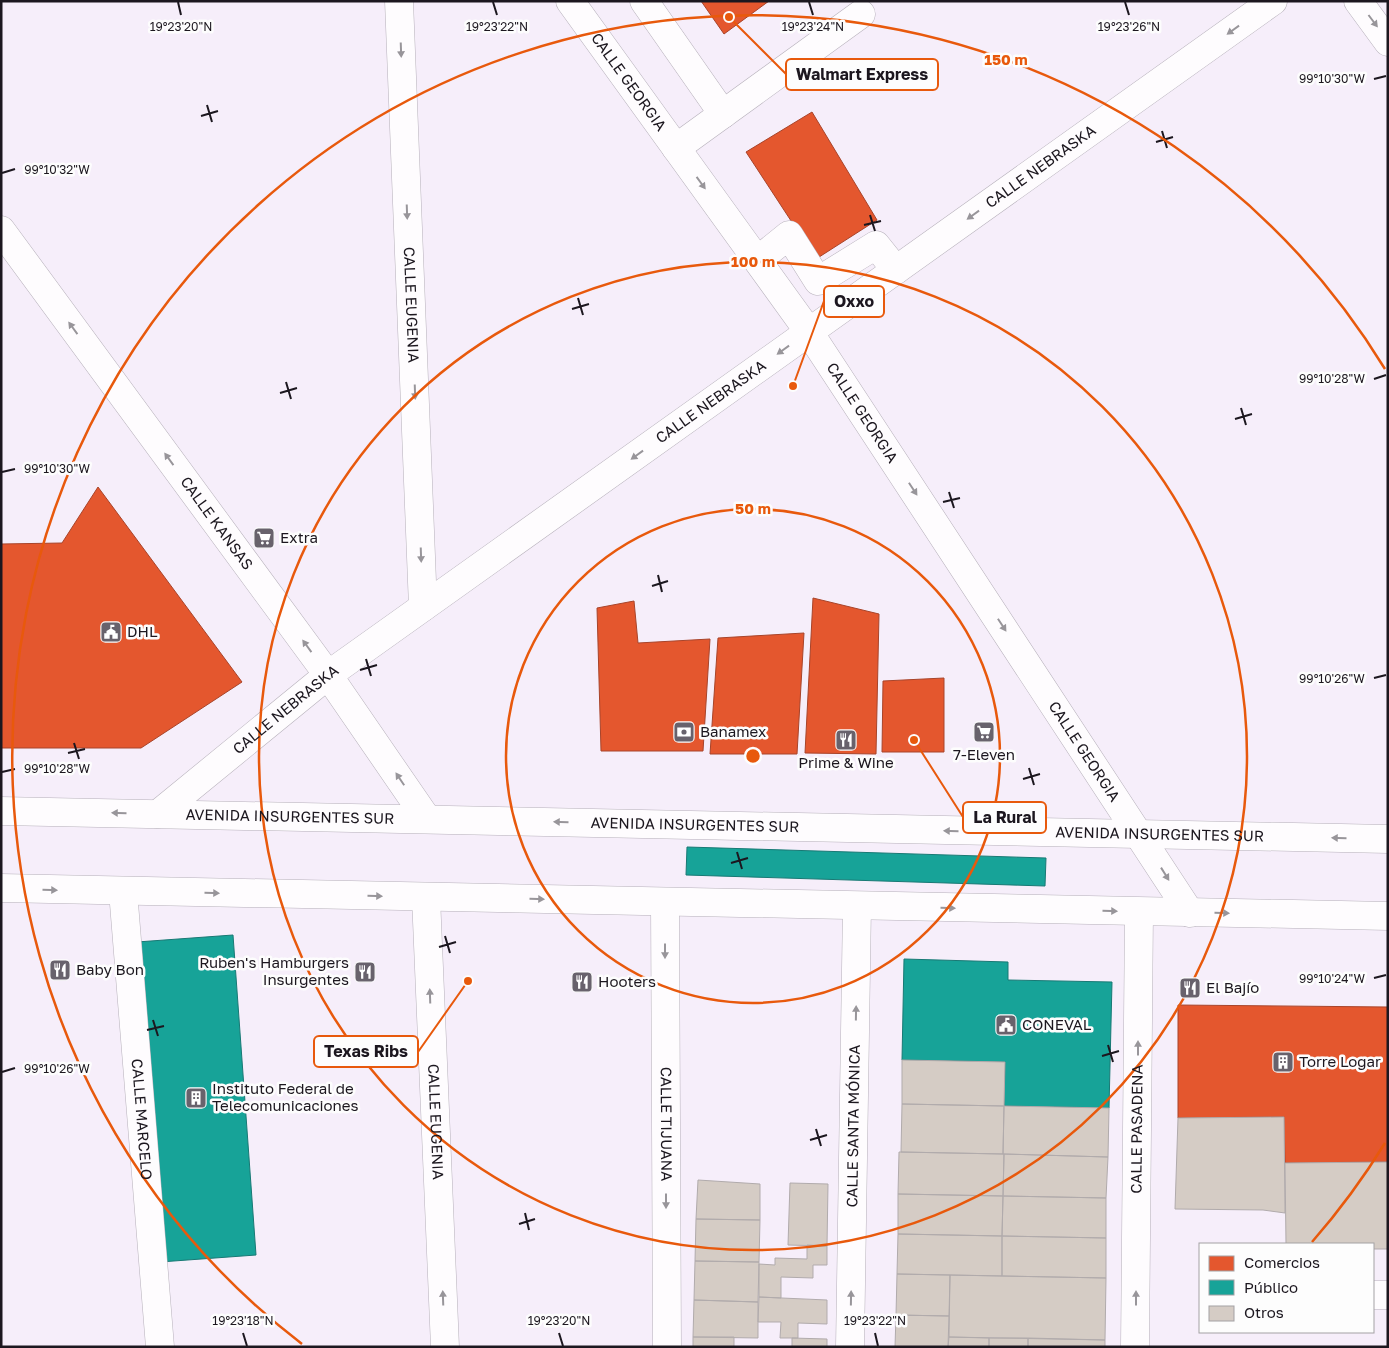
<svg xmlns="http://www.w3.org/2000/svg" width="1389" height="1348" viewBox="0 0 1389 1348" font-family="'Golos Text',sans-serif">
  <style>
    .shops { fill: #e4572e; stroke: #a8442a }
    .public { fill: #17a398; stroke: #187974 }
    .building { fill: #d5ccc5; stroke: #b1abac }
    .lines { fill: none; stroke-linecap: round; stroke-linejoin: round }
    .minor-casing { stroke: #b6b0ba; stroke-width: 29 }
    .major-casing { stroke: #b6b0ba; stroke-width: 29 }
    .minor { stroke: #fefcfe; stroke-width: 28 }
    .major { stroke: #fefcfe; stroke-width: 28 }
    .oneway { fill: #98959a }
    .ticks { fill: none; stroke: #1c171f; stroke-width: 2 }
    .ring { fill: none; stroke: #e8590c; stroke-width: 2.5 }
    .labels { text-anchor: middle; stroke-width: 5; stroke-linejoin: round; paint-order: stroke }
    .street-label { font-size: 15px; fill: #1c171f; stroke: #fdfdfd }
    .poi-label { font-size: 15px; fill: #1c171f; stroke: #fdfdfd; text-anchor: start }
    .ticks-label { font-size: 12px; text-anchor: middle; fill: #1c171f; stroke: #fdfdfd; stroke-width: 5; stroke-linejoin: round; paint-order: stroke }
    .centre { fill: #e8590c; stroke: #fdfdfd; stroke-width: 2.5 }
    .ring-label { font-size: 15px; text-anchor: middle; font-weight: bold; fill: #e8590c; stroke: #fdfdfd; stroke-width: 5; stroke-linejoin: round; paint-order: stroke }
    .leader { fill: none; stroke: #e8590c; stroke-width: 2 }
    .callout-dot { fill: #e8590c; stroke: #fdfdfd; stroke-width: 2 }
    .callout { fill: #fdfdfd; stroke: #e8590c; stroke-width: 2 }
    .callout-label { font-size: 16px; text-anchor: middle; font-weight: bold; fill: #1c171f }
  </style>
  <rect width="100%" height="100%" fill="#f6eefa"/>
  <path class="shops" d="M701,1H769L724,34Z
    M812,112L877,220L816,259L746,152Z
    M98,487L242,682L141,748H1V544L62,543Z
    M813,598L879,614L876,754L805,753Z
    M634,601L638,643L710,639L703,751H601L597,608Z
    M804,633L797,754H710L718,638Z
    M944,678V752H882L883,681Z
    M1178,1005L1388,1007V1162L1285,1163L1284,1117L1178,1118Z"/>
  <path class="public" d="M687,847L1046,858L1045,886L686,875Z
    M233,935L256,1255L160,1262L137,942Z
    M904,959L1008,962V980L1112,982L1109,1108L1004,1106L1005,1062L902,1060Z"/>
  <path class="building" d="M902,1060L1005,1062L1004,1106L902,1104Z
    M902,1104L1004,1106L1003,1154L901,1152Z
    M1004,1106L1109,1108L1108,1157L1003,1154Z
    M1284,1117L1285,1213L1263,1210L1175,1209L1178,1118Z
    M899,1152L1004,1154L1003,1196L898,1194Z
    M1004,1154L1108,1157L1106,1198L1003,1196Z
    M1388,1162V1249H1373V1244H1286L1285,1163Z
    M698,1180L760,1184V1220L696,1219Z
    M790,1183L828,1184L827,1246L788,1245Z
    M898,1194L1003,1196L1002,1236L898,1234Z
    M1003,1196L1106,1198V1238L1002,1236Z
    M696,1219L760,1220L759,1262L695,1261Z
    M898,1234L1002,1236V1276L897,1274Z
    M1002,1236L1106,1238V1278L1002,1276Z
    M807,1245L827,1246V1265H813V1278L781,1277V1298L759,1297V1264L775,1265V1258L807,1259Z
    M695,1261L759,1262L758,1302L694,1300Z
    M897,1274L950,1275L949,1316L896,1315Z
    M950,1275L1106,1278L1105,1340L949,1337Z
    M759,1297L827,1300V1324L798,1323V1338H780L781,1322H758Z
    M694,1300L758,1302V1338L693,1337Z
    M896,1315L949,1316L948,1347H895Z
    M693,1337H734V1347H693Z
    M949,1337L989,1338V1347H948Z
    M792,1338L827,1339V1347H792Z
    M989,1338H1028V1347H989Z
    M1028,1338L1105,1340V1347H1028Z"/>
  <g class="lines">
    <g class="minor-casing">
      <g id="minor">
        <path id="s1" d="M399,1L423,607"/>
        <path id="s2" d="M570,1L809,332L1190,913"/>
        <path d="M644,1L723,114"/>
        <path d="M1358,1L1388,42"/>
        <path d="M676,148L861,14"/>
        <path id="s3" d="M1,230L328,675L427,819"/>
        <path d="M758,260L789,235L818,281L876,245L896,270"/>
        <path id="s4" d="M158,814L328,675L1273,1"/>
        <path id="s5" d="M123,891L160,1347"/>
        <path id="s6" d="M426,897L445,1347"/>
        <path id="s7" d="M665,902L667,1347"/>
        <path d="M1373,1295H1388"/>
        <path id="s8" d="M850,1347L857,906"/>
        <path id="s9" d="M1135,1347L1139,912"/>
      </g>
    </g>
    <g class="major-casing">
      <g id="major">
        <path id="s10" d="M1,811L1388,839"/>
        <path d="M1,888L1388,916"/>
      </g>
    </g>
    <use href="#minor" class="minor"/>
    <use href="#major" class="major"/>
  </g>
  <defs><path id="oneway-solid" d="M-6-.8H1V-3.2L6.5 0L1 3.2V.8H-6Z" transform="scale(1.25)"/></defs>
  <g class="oneway">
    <use href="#oneway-solid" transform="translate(1373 21) rotate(53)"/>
    <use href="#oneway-solid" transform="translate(1233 30) rotate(144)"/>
    <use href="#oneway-solid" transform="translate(401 50) rotate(88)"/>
    <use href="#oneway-solid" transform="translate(701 183) rotate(54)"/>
    <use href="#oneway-solid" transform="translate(407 212) rotate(88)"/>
    <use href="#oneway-solid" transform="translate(973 215) rotate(144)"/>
    <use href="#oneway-solid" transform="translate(73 328) rotate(-126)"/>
    <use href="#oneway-solid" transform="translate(783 350) rotate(144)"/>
    <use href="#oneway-solid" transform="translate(415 392) rotate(88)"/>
    <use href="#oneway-solid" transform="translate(637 455) rotate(144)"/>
    <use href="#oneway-solid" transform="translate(169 459) rotate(-126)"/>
    <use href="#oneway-solid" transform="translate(913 489) rotate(57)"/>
    <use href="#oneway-solid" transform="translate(421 555) rotate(88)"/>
    <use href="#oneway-solid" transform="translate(1002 625) rotate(57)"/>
    <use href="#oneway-solid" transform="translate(307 646) rotate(-126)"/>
    <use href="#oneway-solid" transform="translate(400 779) rotate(-124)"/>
    <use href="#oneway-solid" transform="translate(119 813) rotate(-179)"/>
    <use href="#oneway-solid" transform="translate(561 822) rotate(-179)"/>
    <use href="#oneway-solid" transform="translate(951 831) rotate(-179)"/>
    <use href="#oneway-solid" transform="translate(1339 838) rotate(-179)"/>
    <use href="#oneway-solid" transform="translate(1165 874) rotate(58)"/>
    <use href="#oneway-solid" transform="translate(50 890) rotate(1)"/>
    <use href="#oneway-solid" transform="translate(212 893) rotate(1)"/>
    <use href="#oneway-solid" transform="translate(375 896) rotate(1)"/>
    <use href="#oneway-solid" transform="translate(537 899) rotate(1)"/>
    <use href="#oneway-solid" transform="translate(948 908) rotate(1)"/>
    <use href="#oneway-solid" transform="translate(1110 911) rotate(1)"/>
    <use href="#oneway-solid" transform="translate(1222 913) rotate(1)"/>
    <use href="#oneway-solid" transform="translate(665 951) rotate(90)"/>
    <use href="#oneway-solid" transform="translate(430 996) rotate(-92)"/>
    <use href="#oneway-solid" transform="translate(856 1013) rotate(-89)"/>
    <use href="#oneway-solid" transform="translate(1138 1048) rotate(-90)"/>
    <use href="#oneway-solid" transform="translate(666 1201) rotate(90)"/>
    <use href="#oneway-solid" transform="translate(443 1298) rotate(-92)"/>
    <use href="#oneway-solid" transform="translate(851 1298) rotate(-89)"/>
    <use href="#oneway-solid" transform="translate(1136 1298) rotate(-90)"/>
  </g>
  <path class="ticks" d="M178,2L181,15M493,2L497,15M809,2L813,15M1125,2L1129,15M1374,79L1386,76M207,105L212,122M201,116L218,111M1162,131L1167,148M1156,142L1173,137M2,173L15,169M870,215L875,231M864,225L881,221M578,298L583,315M572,309L589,304M1374,379L1386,375M286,382L291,399M280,393L297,388M1241,408L1246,425M1235,419L1252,414M2,472L15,469M949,492L954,508M943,502L960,498M658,575L662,592M652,586L668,581M366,659L371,676M360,670L377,665M1374,678L1386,675M74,743L79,759M68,753L85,749M1029,768L1034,785M2,772L15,769M1023,779L1040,774M737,852L742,869M731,863L748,858M445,936L450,953M439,947L456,942M1374,978L1386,975M153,1020L158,1036M147,1030L164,1026M1108,1045L1113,1062M1102,1056L1119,1051M2,1072L15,1068M816,1129L821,1146M810,1140L827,1135M525,1213L529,1230M519,1224L535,1219M243,1333L247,1346M559,1333L563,1346M875,1333L878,1346"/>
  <g class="ring">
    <circle cx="753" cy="756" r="247"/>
    <circle cx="753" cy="756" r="494"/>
    <path d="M1385 1143A741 741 0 0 1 1312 1242M302 1344A741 741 0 1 1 1385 369"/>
  </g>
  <defs>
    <g id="supermarket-square" transform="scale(1.125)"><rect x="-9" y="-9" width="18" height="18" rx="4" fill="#68626c" stroke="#fdfdfd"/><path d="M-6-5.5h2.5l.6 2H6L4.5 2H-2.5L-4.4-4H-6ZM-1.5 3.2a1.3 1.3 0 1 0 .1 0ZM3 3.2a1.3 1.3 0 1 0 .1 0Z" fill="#fff"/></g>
    <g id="civic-square" transform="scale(1.125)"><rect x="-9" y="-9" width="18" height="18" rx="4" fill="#68626c" stroke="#fdfdfd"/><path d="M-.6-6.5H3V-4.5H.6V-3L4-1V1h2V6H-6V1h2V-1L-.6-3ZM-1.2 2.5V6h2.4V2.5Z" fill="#fff"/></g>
    <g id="bank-square" transform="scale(1.125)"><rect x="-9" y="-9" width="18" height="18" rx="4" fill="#68626c" stroke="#fdfdfd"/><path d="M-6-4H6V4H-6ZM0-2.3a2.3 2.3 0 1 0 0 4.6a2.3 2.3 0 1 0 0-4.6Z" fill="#fff"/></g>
    <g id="restaurant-square" transform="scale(1.125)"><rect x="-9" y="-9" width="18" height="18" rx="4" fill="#68626c" stroke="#fdfdfd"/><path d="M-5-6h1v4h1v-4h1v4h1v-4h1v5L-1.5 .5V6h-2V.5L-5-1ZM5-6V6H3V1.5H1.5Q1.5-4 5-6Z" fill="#fff"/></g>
    <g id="building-square" transform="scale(1.125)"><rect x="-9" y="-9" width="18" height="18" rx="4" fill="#68626c" stroke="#fdfdfd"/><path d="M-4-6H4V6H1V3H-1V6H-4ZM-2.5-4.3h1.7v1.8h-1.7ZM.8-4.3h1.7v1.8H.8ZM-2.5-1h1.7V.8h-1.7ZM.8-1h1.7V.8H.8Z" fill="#fff"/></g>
  </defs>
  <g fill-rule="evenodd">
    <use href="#supermarket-square" x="264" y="538"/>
    <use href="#civic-square" x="111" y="632"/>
    <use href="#bank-square" x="684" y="732"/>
    <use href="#supermarket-square" x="984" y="732"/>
    <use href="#restaurant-square" x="846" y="740"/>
    <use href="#restaurant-square" x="60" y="970"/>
    <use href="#restaurant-square" x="365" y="972"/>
    <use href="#restaurant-square" x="582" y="982"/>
    <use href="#restaurant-square" x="1190" y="988"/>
    <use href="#civic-square" x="1006" y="1025"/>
    <use href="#building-square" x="1283" y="1062"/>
    <use href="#building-square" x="196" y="1098"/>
  </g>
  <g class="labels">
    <g class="street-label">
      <text dy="5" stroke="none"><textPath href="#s2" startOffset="100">CALLE GEORGIA</textPath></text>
      <text dy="5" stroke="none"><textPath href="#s4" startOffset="1095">CALLE NEBRASKA</textPath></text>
      <text dy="5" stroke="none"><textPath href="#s1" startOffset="304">CALLE EUGENIA</textPath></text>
      <text dy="5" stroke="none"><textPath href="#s4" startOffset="690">CALLE NEBRASKA</textPath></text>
      <text dy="5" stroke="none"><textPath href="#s2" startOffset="505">CALLE GEORGIA</textPath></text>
      <text dy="5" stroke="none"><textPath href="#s3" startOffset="364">CALLE KANSAS</textPath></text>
      <text dy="5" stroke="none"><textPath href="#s4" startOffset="165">CALLE NEBRASKA</textPath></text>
      <text dy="5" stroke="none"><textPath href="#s2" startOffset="910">CALLE GEORGIA</textPath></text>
      <text dy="5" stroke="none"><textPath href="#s10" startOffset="289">AVENIDA INSURGENTES SUR</textPath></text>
      <text dy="5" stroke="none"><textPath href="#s10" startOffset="694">AVENIDA INSURGENTES SUR</textPath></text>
      <text dy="5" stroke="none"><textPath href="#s10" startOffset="1159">AVENIDA INSURGENTES SUR</textPath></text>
      <text dy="5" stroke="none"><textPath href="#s5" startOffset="229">CALLE MARCELO</textPath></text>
      <text dy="5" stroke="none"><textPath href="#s6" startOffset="225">CALLE EUGENIA</textPath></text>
      <text dy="5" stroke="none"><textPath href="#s7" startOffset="222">CALLE TIJUANA</textPath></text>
      <text dy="5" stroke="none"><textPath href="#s8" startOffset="221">CALLE SANTA MÓNICA</textPath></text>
      <text dy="5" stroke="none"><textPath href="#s9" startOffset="218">CALLE PASADENA</textPath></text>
    </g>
    <g class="poi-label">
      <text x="280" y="543">Extra</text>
      <text x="127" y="637">DHL</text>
      <text x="700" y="737">Banamex</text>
      <text x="984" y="760" text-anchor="middle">7-Eleven</text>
      <text x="846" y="768" text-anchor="middle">Prime &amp; Wine</text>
      <text x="349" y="968" text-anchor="end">Ruben's Hamburgers<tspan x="349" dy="17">Insurgentes</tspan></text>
      <text x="76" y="975">Baby Bon</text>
      <text x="598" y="987">Hooters</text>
      <text x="1206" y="993">El Bajío</text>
      <text x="1022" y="1030">CONEVAL</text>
      <text x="1299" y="1067">Torre Logar</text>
      <text x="212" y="1094">Instituto Federal de<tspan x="212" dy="17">Telecomunicaciones</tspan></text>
    </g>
  </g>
  <g class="ticks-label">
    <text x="181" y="31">19°23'20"N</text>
    <text x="497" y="31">19°23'22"N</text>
    <text x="813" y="31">19°23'24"N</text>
    <text x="1129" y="31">19°23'26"N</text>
    <text x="1332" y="83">99°10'30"W</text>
    <text x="57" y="174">99°10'32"W</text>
    <text x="1332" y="383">99°10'28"W</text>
    <text x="57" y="473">99°10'30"W</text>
    <text x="1332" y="683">99°10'26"W</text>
    <text x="57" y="773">99°10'28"W</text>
    <text x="1332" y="983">99°10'24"W</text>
    <text x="57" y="1073">99°10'26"W</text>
    <text x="243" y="1325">19°23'18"N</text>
    <text x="559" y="1325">19°23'20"N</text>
    <text x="875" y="1325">19°23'22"N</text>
  </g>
  <circle cx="753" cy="756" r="8" class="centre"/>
  <g class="ring-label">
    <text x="1006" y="65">150 m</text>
    <text x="753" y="267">100 m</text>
    <text x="753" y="514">50 m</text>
  </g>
  <path class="leader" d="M729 17L786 74M793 386L824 301M914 740L963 817M468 981L418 1052"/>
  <g class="callout-dot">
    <circle cx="729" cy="17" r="5"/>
    <circle cx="793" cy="386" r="5"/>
    <circle cx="914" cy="740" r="5"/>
    <circle cx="468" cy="981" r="5"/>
  </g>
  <g class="callout">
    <rect x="786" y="59" width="152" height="31" rx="5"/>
    <rect x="824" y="286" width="60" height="31" rx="5"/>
    <rect x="963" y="802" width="83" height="31" rx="5"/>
    <rect x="314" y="1036" width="104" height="31" rx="5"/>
  </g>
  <g class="callout-label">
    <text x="862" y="80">Walmart Express</text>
    <text x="854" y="307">Oxxo</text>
    <text x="1005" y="823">La Rural</text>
    <text x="366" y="1057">Texas Ribs</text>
  </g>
  <rect width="1389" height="1348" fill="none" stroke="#1c171f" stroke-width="5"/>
  <rect x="1199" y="1243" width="175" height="90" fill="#fdfdfd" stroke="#a3a1a4"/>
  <rect x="1209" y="1256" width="25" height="15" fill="#e4572e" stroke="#a3a1a4"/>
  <text x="1244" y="1268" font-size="15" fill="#1c171f">Comercios</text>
  <rect x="1209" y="1280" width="25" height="15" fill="#17a398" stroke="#a3a1a4"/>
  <text x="1244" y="1293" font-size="15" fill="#1c171f">Público</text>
  <rect x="1209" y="1306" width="25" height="15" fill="#d5ccc5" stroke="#a3a1a4"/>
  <text x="1244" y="1318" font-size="15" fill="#1c171f">Otros</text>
</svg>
